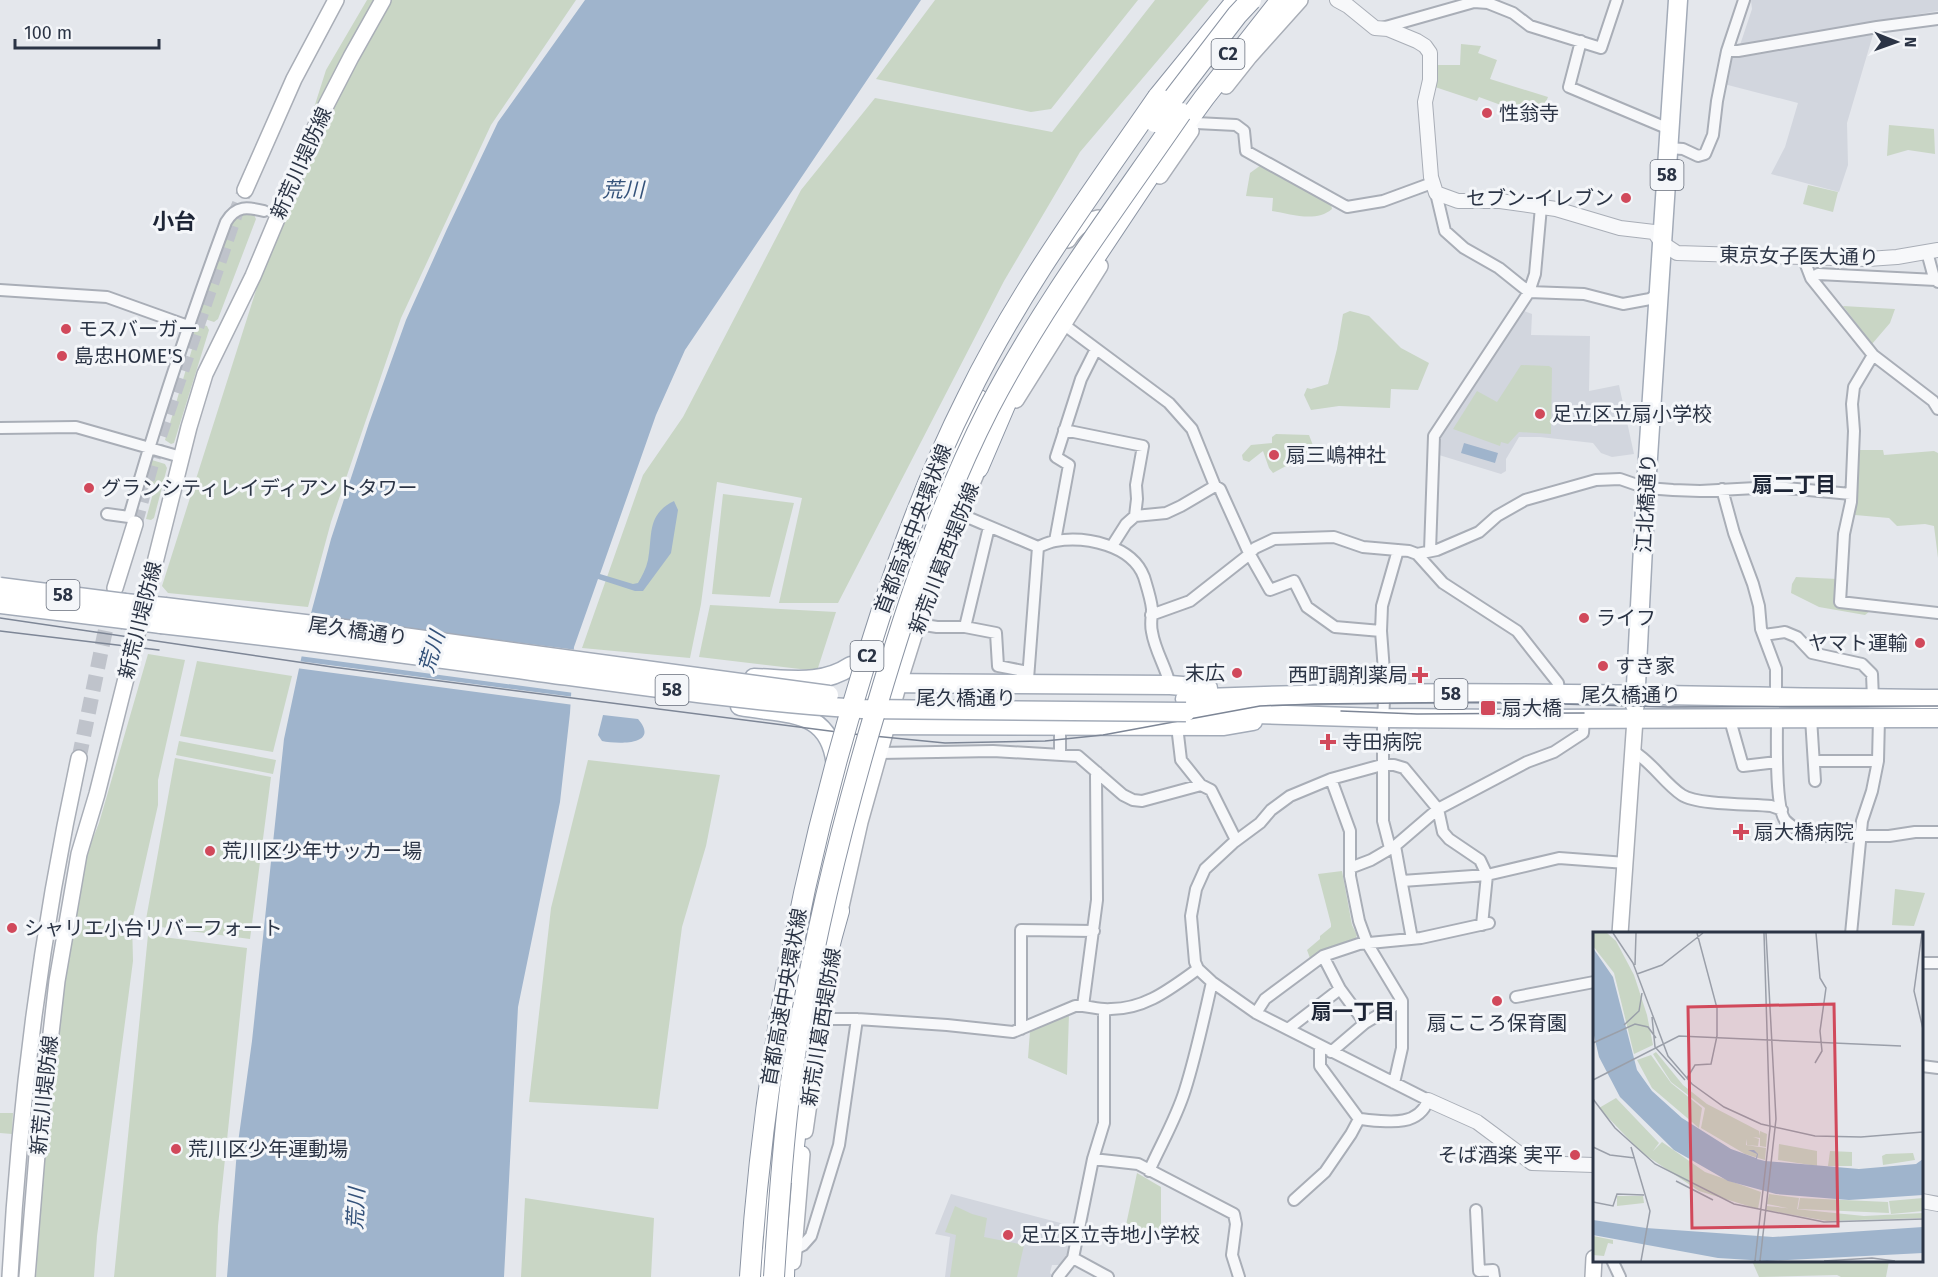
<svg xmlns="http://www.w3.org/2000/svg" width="1938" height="1277" viewBox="0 0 1938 1277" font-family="'Fira Sans','Noto Sans JP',sans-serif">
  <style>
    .built { fill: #d2d6de }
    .green { fill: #c9d6c5 }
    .water { fill: #9fb4cc }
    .pier { fill: #e4e7ec }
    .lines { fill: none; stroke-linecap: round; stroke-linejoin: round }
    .secondary-tunnel { stroke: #bfc3cb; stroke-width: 15; stroke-dasharray: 15 8; stroke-linecap: butt }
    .minor-casing { stroke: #a9aeb7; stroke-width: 14 }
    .tertiary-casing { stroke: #a9aeb7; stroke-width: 16 }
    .secondary-casing { stroke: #a9aeb7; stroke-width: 18 }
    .primary-casing { stroke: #a3abb8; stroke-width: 21 }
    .motorway-casing { stroke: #8b94a3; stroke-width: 22 }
    .minor { stroke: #f7f8fa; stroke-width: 10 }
    .tertiary { stroke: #f7f8fa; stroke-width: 14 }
    .secondary { stroke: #fff; stroke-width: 15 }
    .primary { stroke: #fff; stroke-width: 18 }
    .motorway { stroke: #fff; stroke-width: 20 }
    .tram { stroke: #7d8696; stroke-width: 1.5 }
    .primary-bridge-casing { stroke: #a3abb8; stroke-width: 21; stroke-linecap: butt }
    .motorway-bridge-casing { stroke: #8b94a3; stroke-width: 22; stroke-linecap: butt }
    .primary-bridge { stroke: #fff; stroke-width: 18 }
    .motorway-bridge { stroke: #fff; stroke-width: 20 }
    .poi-dot { fill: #d1495b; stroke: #f4f6f9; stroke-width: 2 }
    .labels { text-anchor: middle; stroke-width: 6; stroke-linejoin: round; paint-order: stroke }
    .shield { fill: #f4f6f9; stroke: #676e7b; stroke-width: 1.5 }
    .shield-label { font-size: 18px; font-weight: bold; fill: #2b3445 }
    .poi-label { font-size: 20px; fill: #2b3445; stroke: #f4f6f9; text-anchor: start }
    .street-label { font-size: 20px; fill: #2b3445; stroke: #f4f6f9 }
    .water-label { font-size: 21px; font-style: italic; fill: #34527a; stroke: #f4f6f9 }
    .neighbourhood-label { font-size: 21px; font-weight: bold; fill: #1d2536; stroke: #f4f6f9 }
    .quarter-label { font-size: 22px; font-weight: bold; fill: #1d2536; stroke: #f4f6f9 }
    .inset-road { fill: none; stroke: #9a9fa9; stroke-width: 1.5 }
    .view { fill: #d1495b; fill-opacity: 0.15; stroke: #d1495b; stroke-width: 3 }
    .inset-edge { fill: none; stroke: #2b3445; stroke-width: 3 }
  </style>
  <rect width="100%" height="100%" fill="#e4e7ec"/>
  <path class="built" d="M1751,0H1938V11L1877,21L1847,123L1848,165L1839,192L1771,174L1785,147L1798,103L1724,84L1730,56L1737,54L1752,9Z
    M1524,311L1532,314L1531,335L1590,336L1589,391L1619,385L1634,454L1612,457L1601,453L1593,443L1540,437H1519L1506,459V471L1501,474L1439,455V439Z
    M951,1194L1072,1226L1074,1229L1070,1253L1061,1265H1052L1050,1273L1054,1277H945L950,1237L935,1234Z"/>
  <path class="green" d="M367,0H576L491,125L401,318L331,522L308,607L168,593L162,586L326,70Z
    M935,0H1138L1051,109L1031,112L876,79Z
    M1155,0H1209L1080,152L1004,281L838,603H779L802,498L717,482L701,604L690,658L582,648L643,475L683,417L801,190L875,98L1052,132Z
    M1461,44L1481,46L1478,53L1497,60L1490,79L1548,97L1539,119L1479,97L1477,101L1435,87L1438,65H1460Z
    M1889,125L1934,129L1935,154L1908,150L1887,156Z
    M1261,165L1331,204L1332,209C1316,223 1291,214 1272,211L1273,198L1246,196L1250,173Z
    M1808,185L1838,192L1833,212L1803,204Z
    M249,212L254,215L256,219L218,319L214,322L199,317L198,314L232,221L238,215Z
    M1843,306L1895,309L1890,323L1872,344Z
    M1350,311L1369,316L1401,348L1429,363L1418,390L1391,389L1390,408L1339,406L1311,410L1304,395L1307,388L1311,389L1328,384L1337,349L1343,314Z
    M196,323L207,326L209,330L174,443L171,444L165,440L192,349L186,347L194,324Z
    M1521,365L1549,366L1552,368L1551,434L1519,432L1508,444L1501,442L1500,446L1453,429L1477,391L1497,402Z
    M1276,434L1309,435L1314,448L1312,452L1273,473L1269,468L1263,451L1249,462L1243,460L1242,455L1251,445L1272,443V437Z
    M1859,450H1883L1884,455L1934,451L1938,453V558L1934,526L1925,524L1897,526L1889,518L1855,515Z
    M152,460L165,464L167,468L154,518L151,520L146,519L155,486L144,482L150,461Z
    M723,494L794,503L770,597L712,594Z
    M1796,577L1837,579L1835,606L1870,611L1865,615L1819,607L1791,593L1792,584Z
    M710,605L836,612L817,671L699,657Z
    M148,654L185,660L158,780V805L132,921L133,961L97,1236L94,1277H36L42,1178L68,956L83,863L99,823Z
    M197,661L292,676L273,752L180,736Z
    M179,741L276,760L273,774L176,755Z
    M175,758L271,777L250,939L145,925Z
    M588,760L720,775L706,846L682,927L658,1109L529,1102L551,908Z
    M1342,871L1352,925L1357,935L1355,940L1321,952L1311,961L1307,950L1320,939V936L1331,927V924L1318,874Z
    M1895,889L1925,893L1914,926L1892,925Z
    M148,935L247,948L218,1226L216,1277H114Z
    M1069,1014L1067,1075L1028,1058L1030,1031Z
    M0,1113H13L12,1134L0,1133Z
    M1137,1173L1161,1187V1234L1126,1225Z
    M525,1198L654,1218L651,1277H521Z
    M955,1206L972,1214L987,1218L984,1237L1024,1245L1017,1277H950L956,1235L945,1232Z
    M1752,1261H1889L1886,1277H1841L1837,1275L1759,1277Z"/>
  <path class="water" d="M585,0H921L685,350L656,415L600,574L633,584L638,583C642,576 646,569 648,560C653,535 646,515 674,501L678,510L671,553L643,591H635L598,579L574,647L570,713L560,802L518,1007L504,1277H227L237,1150L252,1041L284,739L310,617L331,539L369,423L406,320L447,229L498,122Z
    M1464,443L1498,453L1495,463L1461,453Z
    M603,715L638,719C661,746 617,744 602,741L598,735Z"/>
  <path class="pier" d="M307,616L577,650L574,693L299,656Z
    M298,661L574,697V705L296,668Z"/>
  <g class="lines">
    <path class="secondary-tunnel" d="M135,524L158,440L235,215L245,190
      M79,758L110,608"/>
    <g class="minor-casing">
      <path id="minor" d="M1382,28L1474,2L1488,3L1513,13L1530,26L1601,48L1617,0
        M1581,41L1569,87L1669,129
        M1727,51H1738L1877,27L1938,19
        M1196,123L1236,125L1244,131L1246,151L1347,207L1383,201L1432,183
        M1668,148L1683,149L1698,156L1705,154L1713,135L1717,101L1727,51L1744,0
        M1436,193L1445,231L1464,248L1499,268L1529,292L1584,294L1623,304L1650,299L1661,291
        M1927,252L1934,278L1938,282
        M1803,257L1811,278L1873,355L1933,401L1938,409
        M1811,278L1818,274L1936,280
        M0,290L107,297L188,326
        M1063,324L1169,403L1192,429L1215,486L1220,489L1249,553L1270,590L1294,581L1307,607L1335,627L1381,631
        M1873,355L1854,387L1852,404L1854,431L1851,502L1844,534L1840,602L1938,613
        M0,428L76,427L181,457
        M1064,430L1143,446L1136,485L1137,499L1135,516
        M1722,489L1734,533L1753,584L1759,606L1761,629L1776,669V697
        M107,514L129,517C157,417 190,319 226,222C236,205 248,207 264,211
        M960,514L1038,547C1043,545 1049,542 1055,541C1086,536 1132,545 1144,577C1147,587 1151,599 1152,609C1152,617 1150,624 1152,632C1155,651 1166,667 1170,685
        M1055,541L1069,465L1056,457L1081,379L1096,349
        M1112,546L1126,524L1135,516L1166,513L1181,506L1215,486
        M1430,551L1434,436L1529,292L1535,274L1541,207
        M1417,554L1437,550L1479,532L1497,516L1525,500L1596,480L1620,479L1646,488L1673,490L1700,491L1775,487L1851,494
        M1151,615L1190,601L1246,557L1255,548L1274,539L1334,537L1363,547L1409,551L1417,554L1443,583L1517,631L1558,683L1560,695
        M918,624L937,627H965L996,633L998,666L1028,672
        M965,627L989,527
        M1764,635L1785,632L1797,637L1812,653L1862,664L1872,674L1873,699
        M1028,679L1038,547
        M1811,718L1815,781
        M1730,720L1743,766L1777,762
        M1777,720C1777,738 1775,807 1785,820C1793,829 1808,834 1819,836H1889L1915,832H1938
        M1177,726L1181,760L1201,785L1211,790L1236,840
        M1633,751C1653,763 1664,783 1682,795C1697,805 1750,804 1771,806L1782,810
        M880,753L993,751L1078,756L1123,795L1133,800L1142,801L1201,785
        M1060,755V725
        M1814,761H1878
        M1331,779L1350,831V876L1359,921L1367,943L1402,1001V1048L1394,1083
        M1395,846L1412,939
        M1390,848L1383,821V718L1385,685L1381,631L1382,606L1398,550
        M1350,868L1371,860L1395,846L1438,809L1527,762L1554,752L1583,733L1584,719
        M1402,881L1487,875L1559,858L1626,863
        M1851,934L1862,821L1872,791L1878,761L1879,718
        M1323,956L1340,989L1365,1023
        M1922,963H1938
        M1198,969L1195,962L1191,916L1196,889L1205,869L1233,843L1260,823L1271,810L1290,796L1331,779L1382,765H1394L1404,768L1438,809L1443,832L1449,839L1480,860L1487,875L1482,925
        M1516,997L1594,982
        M1083,1006C1092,1007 1101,1010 1111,1009C1146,1009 1171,988 1198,969L1212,982L1256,1013L1428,1100C1418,1129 1383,1121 1359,1119L1320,1066V1047
        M1104,1009V1123L1093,1159L1073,1258L1108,1277
        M1256,1013L1265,999L1323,956L1359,944L1421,938L1489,923
        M821,1019H857L947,1025L1013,1032L1075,1006H1083L1097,900L1096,776L1097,772
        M1021,1029V930L1094,931
        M1288,1029L1340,989
        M1331,1052L1365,1023L1402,1001
        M1922,1066L1938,1068
        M1093,1159L1138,1164L1234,1214L1236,1224L1232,1255L1239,1277
        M1149,1171C1161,1144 1176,1119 1185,1090C1196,1055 1204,1018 1212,982
        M1294,1200L1325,1172L1351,1134L1359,1119
        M1476,1210L1479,1271L1493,1270L1494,1277
        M793,1250L803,1245L811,1236L839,1145L857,1019
        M1612,1260L1620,1277
        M1058,1277L1073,1258"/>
    </g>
    <g class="tertiary-casing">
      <path id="tertiary" d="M1337,0L1348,6L1375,28L1388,29L1417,41L1425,46L1430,53V80L1425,102L1431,177L1436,193L1458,201H1500L1556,209L1620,228L1654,232L1662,243L1677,253L1868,259L1897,257L1938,250
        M1428,1100L1477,1122L1532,1163L1594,1165
        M1922,1201L1938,1204"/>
    </g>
    <g class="secondary-casing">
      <path id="secondary" d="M1226,86L1249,57L1300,0
        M1160,176L1191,131
        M245,190L294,79L336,0
        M1068,240C1076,228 1084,221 1098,218
        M1016,400L1100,266
        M115,588L135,524
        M838,920L860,822L899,683L933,575L982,460
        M809,926L850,758L891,626L921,540
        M1620,934L1635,719
        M805,1131L812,1083
        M793,1262L802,1154
        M10,1277C19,1103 42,928 79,758
        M27,1277L37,1155L57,981L79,854L97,794L189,427L205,374L253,276L318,121L351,57L383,0
        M1593,1277L1594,1258"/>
    </g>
    <g class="primary-casing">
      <path id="primary" d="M125,603L165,607
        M123,619L161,624
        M754,678C789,679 821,686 851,666
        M873,683L1170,685L1208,688
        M1185,699C1436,687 1687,697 1938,699
        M1635,705L1646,488L1678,0
        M740,706C786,715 831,707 836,767
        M1186,712L1383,718L1508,719L1938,718
        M860,725L1224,726L1253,721"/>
    </g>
    <g class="motorway-casing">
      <path id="motorway" d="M1158,97L1237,0
        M978,468L1008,398L1035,347L1169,146L1204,98L1281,0
        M932,513L949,461L979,400
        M791,1006L810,917
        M791,1173C800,1084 814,996 839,911
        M761,1277L768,1191L782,1068
        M784,1277L785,1244"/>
    </g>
    <use href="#minor" class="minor"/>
    <use href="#tertiary" class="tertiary"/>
    <use href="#secondary" class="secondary"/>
    <use href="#primary" class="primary"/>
    <use href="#motorway" class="motorway"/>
    <path class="tram" d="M0,618L332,667L853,734L945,743L1045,741L1103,735L1260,706L1315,704L1490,702L1668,707L1938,706
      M0,631L159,650
      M1341,711L1417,714L1584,713"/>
    <g class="primary-bridge-casing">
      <path id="primary-bridge" d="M0,587L125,603
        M0,604L123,619
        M165,607L330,627L829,695
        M161,624C285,638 408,654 532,671C642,686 751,702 862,709L1186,712"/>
    </g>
    <g class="motorway-bridge-casing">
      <path id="motorway-bridge" d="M1155,122L1237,15L1251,0
        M750,1277C763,1070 800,875 861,677C890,581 922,487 967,398C1019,291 1091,194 1158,97
        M774,1277C778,1214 782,1151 790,1089C808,957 840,829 878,702C908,601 941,502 989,408C1043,304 1115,209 1181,113"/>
    </g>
    <use href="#primary-bridge" class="primary-bridge"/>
    <use href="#motorway-bridge" class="motorway-bridge"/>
  </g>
  <g class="poi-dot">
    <circle cx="1487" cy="113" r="6"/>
    <circle cx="1626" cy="198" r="6"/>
    <circle cx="66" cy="329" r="6"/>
    <circle cx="62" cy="356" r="6"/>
    <circle cx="1540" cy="414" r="6"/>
    <circle cx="1274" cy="455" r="6"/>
    <circle cx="89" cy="488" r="6"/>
    <circle cx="1584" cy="618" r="6"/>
    <circle cx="1920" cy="643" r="6"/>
    <circle cx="1603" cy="666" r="6"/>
    <circle cx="1237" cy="673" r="6"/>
    <path d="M1417 666h6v6h6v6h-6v6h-6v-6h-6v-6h6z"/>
    <rect x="1480" y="700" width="16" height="16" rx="3"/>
    <path d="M1325 733h6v6h6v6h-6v6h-6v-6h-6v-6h6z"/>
    <path d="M1738 823h6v6h6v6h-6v6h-6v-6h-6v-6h6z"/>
    <circle cx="210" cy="851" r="6"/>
    <circle cx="12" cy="928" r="6"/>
    <circle cx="1497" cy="1001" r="6"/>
    <circle cx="176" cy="1149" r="6"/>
    <circle cx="1575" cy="1155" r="6"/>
    <circle cx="1008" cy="1235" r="6"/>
  </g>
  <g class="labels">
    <g class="shield">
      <rect x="1211.5" y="39" width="33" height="30" rx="4.5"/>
      <rect x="1650.5" y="160" width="33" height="30" rx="4.5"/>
      <rect x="46.5" y="580" width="33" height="30" rx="4.5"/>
      <rect x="850.5" y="641" width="33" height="30" rx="4.5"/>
      <rect x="655.5" y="675" width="33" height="30" rx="4.5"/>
      <rect x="1434.5" y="679" width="33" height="30" rx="4.5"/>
    </g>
    <g class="shield-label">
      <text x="1228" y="60">C2</text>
      <text x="1667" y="181">58</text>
      <text x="63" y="601">58</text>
      <text x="867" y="662">C2</text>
      <text x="672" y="696">58</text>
      <text x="1451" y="700">58</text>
    </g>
    <g class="poi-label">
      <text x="1499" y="120">性翁寺</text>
      <text x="1614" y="205" text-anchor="end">セブン-イレブン</text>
      <text x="78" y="336">モスバーガー</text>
      <text x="74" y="363">島忠HOME'S</text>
      <text x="1552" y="421">足立区立扇小学校</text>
      <text x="1286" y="462">扇三嶋神社</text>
      <text x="101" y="495">グランシティレイディアントタワー</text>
      <text x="1596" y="625">ライフ</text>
      <text x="1908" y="650" text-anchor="end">ヤマト運輸</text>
      <text x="1615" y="673">すき家</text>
      <text x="1225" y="680" text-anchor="end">末広</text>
      <text x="1408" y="682" text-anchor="end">西町調剤薬局</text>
      <text x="1502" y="715">扇大橋</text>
      <text x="1342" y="749">寺田病院</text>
      <text x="1754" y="839">扇大橋病院</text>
      <text x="222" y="858">荒川区少年サッカー場</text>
      <text x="24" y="935">シャリエ小台リバーフォート</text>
      <text x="1497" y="1030" text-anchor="middle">扇こころ保育園</text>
      <text x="188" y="1156">荒川区少年運動場</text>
      <text x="1563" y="1162" text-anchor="end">そば酒楽 実平</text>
      <text x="1020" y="1242">足立区立寺地小学校</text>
    </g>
    <g class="street-label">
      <text transform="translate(301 163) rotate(-66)" y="7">新荒川堤防線</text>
      <text transform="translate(1799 256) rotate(1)" y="7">東京女子医大通り</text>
      <text transform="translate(1646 503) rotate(-87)" y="7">江北橋通り</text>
      <text transform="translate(913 529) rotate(-69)" y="7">首都高速中央環状線</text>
      <text transform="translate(944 558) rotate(-69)" y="7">新荒川葛西堤防線</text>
      <text transform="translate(140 620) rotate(-76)" y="7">新荒川堤防線</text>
      <text transform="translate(358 631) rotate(8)" y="7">尾久橋通り</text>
      <text x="1631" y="702">尾久橋通り</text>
      <text x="966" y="705">尾久橋通り</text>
      <text transform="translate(784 997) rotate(-80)" y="7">首都高速中央環状線</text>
      <text transform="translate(821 1027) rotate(-81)" y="7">新荒川葛西堤防線</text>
      <text transform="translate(44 1095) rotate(-84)" y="7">新荒川堤防線</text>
    </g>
    <g class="water-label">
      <text x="623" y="197">荒川</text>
      <text transform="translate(432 652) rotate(-73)" y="7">荒川</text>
      <text transform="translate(356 1209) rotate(-87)" y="7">荒川</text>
    </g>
    <g class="neighbourhood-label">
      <text x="1794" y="492">扇二丁目</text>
      <text x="1353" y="1019">扇一丁目</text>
    </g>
    <g class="quarter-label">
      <text x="174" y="229">小台</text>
    </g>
  </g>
  <g transform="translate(1593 932)">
    <rect width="330" height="330" fill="#e4e7ec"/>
    <path d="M0,1H14L23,9L41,43L54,83L60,113L41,122L21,41L0,14ZM63,120L90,153L114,172L166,199V204L167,199L174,202L173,215L167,214V206L160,205L166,207L165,214L154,213V207L153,213L173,216L172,228L152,222L108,196L112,176L78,150L60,122ZM58,123L78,151L109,176L106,196L59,156L44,128ZM23,166L66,211L60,219L69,210L112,240L168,260L165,277L106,259L48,220L6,176ZM186,212L224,219V234L185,228ZM237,219L259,220V234H235ZM320,221L322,228L290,233L289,224L293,222ZM176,262L206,266L204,278L174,272ZM24,264H50L51,271L24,274ZM207,266L295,270L296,281L205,277ZM330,266V279L298,282L296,269ZM174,274L271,284L330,281V286L234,289L173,278ZM0,304L20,308V312L15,311L11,324L0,323Z" fill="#c9d6c5"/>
    <path d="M0,16L20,45L44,138L59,159L89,186L138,217L163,226L164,222L155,218H161L165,222L164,227L172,229L266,237L323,232L330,227V263L256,268L183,262L135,249L81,218L27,165L6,125L0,99ZM0,288L53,296L180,305L330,295V321L174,329L125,326L0,303Z" fill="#9fb4cc"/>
    <path class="inset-road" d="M20,1L40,31L75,124L99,152L131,175L168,192L222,204L268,205L330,200M329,1L321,59L330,97M42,33L43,1M44,42L69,33L110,1M59,85L62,115L92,148M31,93L46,79L49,61M0,111L42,92L55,95L63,106M222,131L229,119L227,99L233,56L227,46L223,1M94,146L102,133L118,132L124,104V76L104,1M0,148L86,104L308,114M0,167L22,196L62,232L141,272L231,290L330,287M0,215L17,223L42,226M38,215L57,279L48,329M83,249L120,268M0,270L20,274L24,262L51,263M162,329L177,196L171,1M167,329L183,187L173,1M231,329L279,326L302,329"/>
    <path class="view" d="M241,72L245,294L99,296L95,75Z"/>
    <rect width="330" height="330" class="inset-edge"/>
  </g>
  <g transform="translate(1896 42) rotate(91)" stroke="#f4f6f9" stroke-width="4.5" paint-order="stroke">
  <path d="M0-4.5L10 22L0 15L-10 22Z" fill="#2b3445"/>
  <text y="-9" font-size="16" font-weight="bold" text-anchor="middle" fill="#2b3445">N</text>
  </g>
  <path d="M15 39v9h144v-9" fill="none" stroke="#2b3445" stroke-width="3"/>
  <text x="24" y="39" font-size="18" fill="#2b3445" stroke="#f4f6f9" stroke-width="4.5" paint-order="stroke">100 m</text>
</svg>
